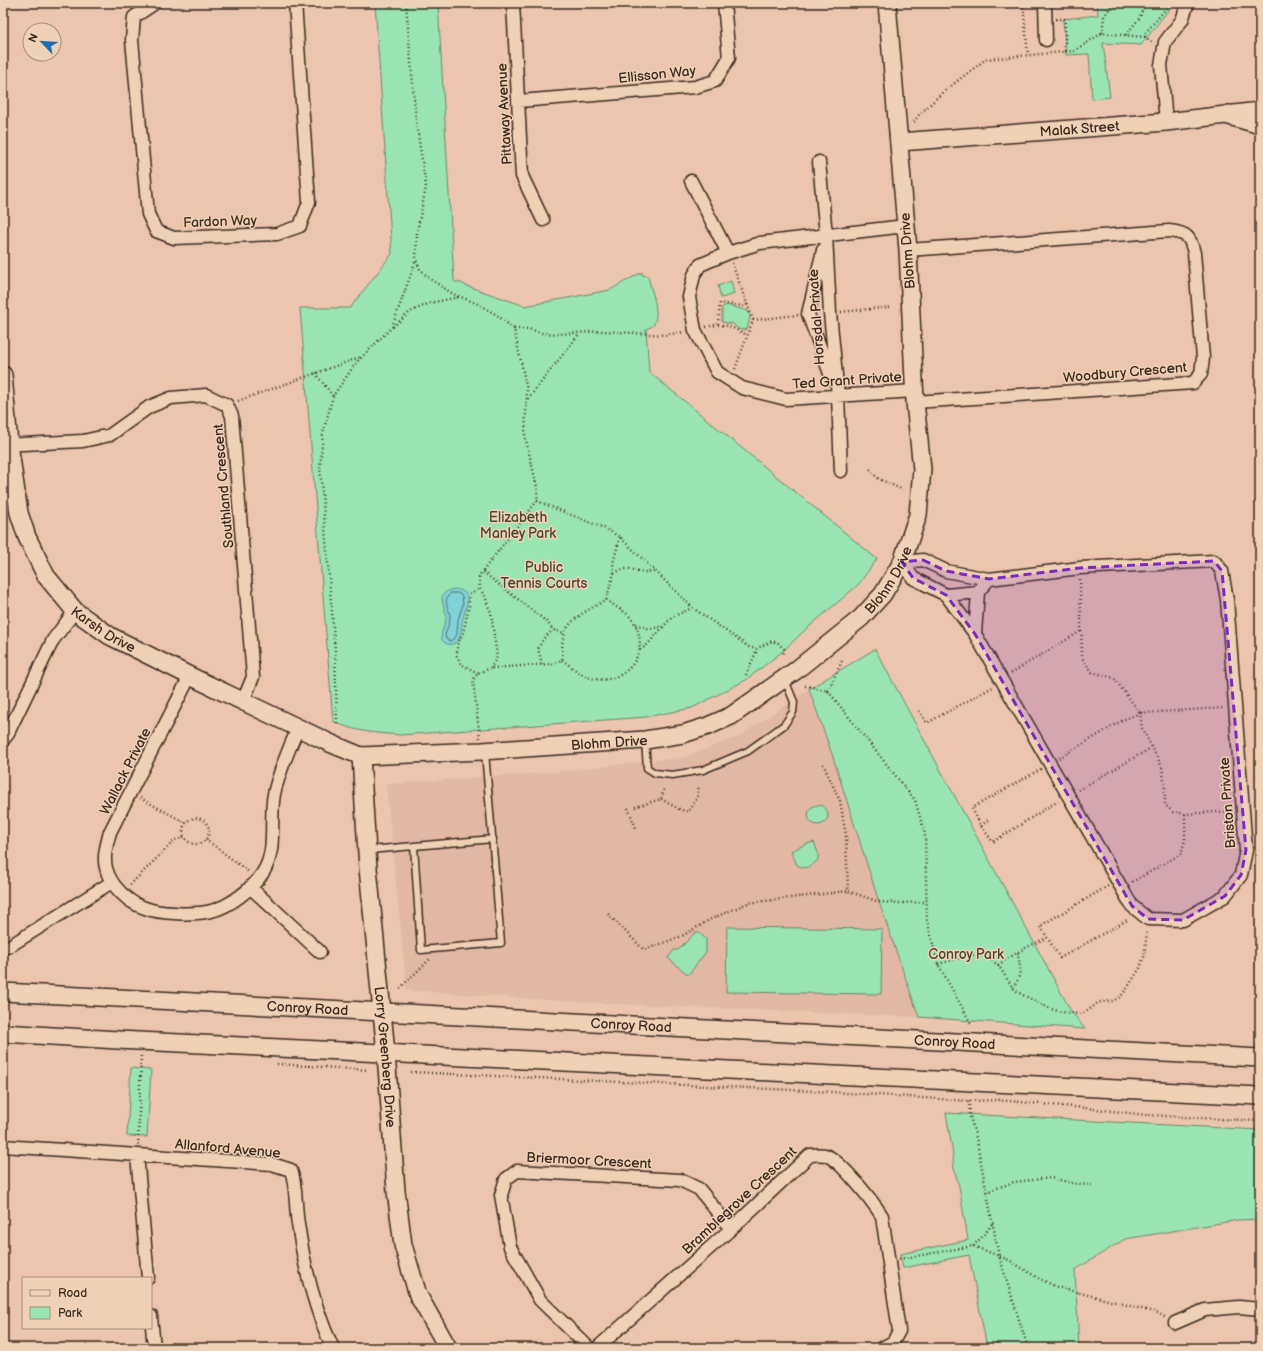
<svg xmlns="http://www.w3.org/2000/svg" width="1263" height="1351" viewBox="0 0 1263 1351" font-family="'Balsamiq Sans',sans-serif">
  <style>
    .built { fill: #e2b7a3 }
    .green { fill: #9ae4b3; stroke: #6a8768 }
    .water { fill: #81d3d8; stroke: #658f8e }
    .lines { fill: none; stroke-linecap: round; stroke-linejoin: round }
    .shore { stroke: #576e68; stroke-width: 1 }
    .lane-casing { stroke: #3b2a1e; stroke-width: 9 }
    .street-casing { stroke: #3b2a1e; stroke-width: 15 }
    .secondary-casing { stroke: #3b2a1e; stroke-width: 20 }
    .primary-casing { stroke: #3b2a1e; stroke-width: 22 }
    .path { stroke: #3b2a1e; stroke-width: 2.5; stroke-dasharray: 1 3; stroke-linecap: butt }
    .lane { stroke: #efd1b5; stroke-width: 6 }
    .street { stroke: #efd1b5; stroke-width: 12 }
    .secondary { stroke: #efd1b5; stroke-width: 17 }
    .primary { stroke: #efd1b5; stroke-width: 19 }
    .marked { fill: #7b2cbf; fill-opacity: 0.2; stroke: #7b2cbf; stroke-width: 3; stroke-dasharray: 8 5; stroke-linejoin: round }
    .labels { text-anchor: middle; stroke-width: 3; stroke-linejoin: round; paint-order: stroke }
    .street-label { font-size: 14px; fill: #3b2a1e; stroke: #efd1b5 }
    .park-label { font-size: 14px; fill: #494634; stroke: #efd1b5 }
  </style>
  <rect width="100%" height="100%" fill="#ebc5ad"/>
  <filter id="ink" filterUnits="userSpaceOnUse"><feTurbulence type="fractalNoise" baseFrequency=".025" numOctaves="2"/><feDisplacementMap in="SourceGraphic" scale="8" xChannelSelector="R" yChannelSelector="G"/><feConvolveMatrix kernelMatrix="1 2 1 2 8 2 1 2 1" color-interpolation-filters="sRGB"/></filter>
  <g filter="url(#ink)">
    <path class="built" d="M809,689L832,754L879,902L919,1017L575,1002L407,990L386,784L554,772L685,757L740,736Z"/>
    <path class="green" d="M375,3H438L454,281L458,283L459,282L467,286L525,306L610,290L642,272V275L648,276C651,291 661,312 653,326L646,329L649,372L877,559L858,585L804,631L783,651L746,680L692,708L646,717L400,735C377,733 354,732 333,721L300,308H350L392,254Z
      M1097,3H1174L1141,45L1103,43L1110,97L1092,99L1089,54L1066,55L1063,19L1098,15Z
      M731,281L734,294L721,298L718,286Z
      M727,305L748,311L750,317L747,329L744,330L738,329L733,324L722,322V308L724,306Z
      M875,649L1071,1011L1085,1029L919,1017L879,902L832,754L809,689Z
      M808 815a10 10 0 1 1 20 0a10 10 0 1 1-20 0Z
      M814,842L818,853V860C810,867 807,870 797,865L791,851L806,844Z
      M727,927L882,929L881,994L726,992Z
      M697,931L706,939V952L688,975L668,958L674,950H678Z
      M131,1068L151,1070L147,1137L127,1136Z
      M946,1113L1260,1130V1219L1238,1220L1125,1239L1075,1270L1079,1348H987L969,1255L903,1268L900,1254L968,1240L959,1186L954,1168L952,1148Z"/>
    <path class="water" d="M454,589C476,591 465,608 462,622C461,628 462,635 458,640C456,643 452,645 448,644C433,640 448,624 446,615C444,603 435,593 454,589Z"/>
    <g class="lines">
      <path class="shore" d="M451,593H458L462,596L463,604L458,620L457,634L455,638L450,641L446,639L445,636C446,629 450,624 450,617C450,608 441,601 451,593Z"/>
      <g class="lane-casing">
        <path id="lane" d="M645,741L647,768L655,773L672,775L703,770L748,751L784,725L793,712L794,702L785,680
          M414,846L421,950L501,943L485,752
          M369,850L493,839"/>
      </g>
      <g class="street-casing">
        <path id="street" d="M155,3L134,17L132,40L148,214L156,231L174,238L277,234L300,226L309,202L295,3
          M513,3L522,176L543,220
          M1045,3L1046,40
          M519,101L695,87L715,81L729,58L724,3
          M1166,122L1161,65L1165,42L1182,20L1188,3
          M819,162L826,235L830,313L838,396L841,471
          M691,181L728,253
          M905,226L760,243L728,253L700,265L694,275L689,297L695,330L717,372L742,388L786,399L915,391
          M823,250L808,314L832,379
          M908,250L1169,231C1187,233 1190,236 1194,253L1203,358L1201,374L1193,383L915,402
          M3,445L83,441L110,435L149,407L171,398L206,395L227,405L232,416L253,677L243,701
          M902,562L913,578L946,595L975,634L1132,906L1148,919L1183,920L1225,896L1241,875L1246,850L1227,600L1222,571L1214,561L1080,568L989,579L978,592L975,634
          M902,562L923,560L946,571L989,579
          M946,595L978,592
          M190,676L110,832C107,844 103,856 106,868C110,885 128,903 145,908C160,914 195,915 211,911C229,907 252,889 262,874C278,851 269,820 274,794C279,771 289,749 298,728
          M3,740L7,735L53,640L75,611
          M250,887L320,952
          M8,947L112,882
          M3,1146L272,1164L291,1170C297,1188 295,1206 298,1224C304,1265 315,1311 333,1348
          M137,1155L148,1278
          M151,1316L154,1348
          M1175,1323L1205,1310L1239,1307L1260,1309
          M589,1348L540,1300L510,1247L501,1195L506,1179L517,1171L680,1180L699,1189L731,1229
          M597,1348L731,1229L810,1155C814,1155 821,1154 825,1155C840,1159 873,1202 882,1216L899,1331L893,1342L882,1348"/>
      </g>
      <g class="secondary-casing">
        <g id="secondary">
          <path id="s1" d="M899,142L1166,122L1260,111"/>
          <path id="s2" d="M3,375L9,444L19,513L27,537L46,576L75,611L110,636L190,676L332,744L361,756L482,751L645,740L683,734L708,726L731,716L795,671L861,618L883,594L902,562L918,515L922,469L915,402L908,250L887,3"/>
          <path id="s3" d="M361,756L368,868L386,1053L396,1191L403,1245L418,1295L448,1348"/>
          <path id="s4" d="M3,992L1260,1058"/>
          <path d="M3,1033L118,1040L1260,1096"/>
        </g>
      </g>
      <g class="primary-casing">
        <path id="primary" d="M1229,115L1260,124"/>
      </g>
      <path class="path" d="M406,3L416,121L426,187L417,232L416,259L420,269L430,279L453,294L476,303L497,315L514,329L527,390L525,436L538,491L537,501L479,576L480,589L486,598L488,606L491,612L497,657L491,668L478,673L473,680L480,738
        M1023,3L1028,55
        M1056,19H1065V51
        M1102,33L1104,17L1113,3
        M1126,35L1140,17L1145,3
        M1145,37L1146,32L1171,3
        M914,122L918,116L943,92L986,59L1074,51L1102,33L1145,37L1153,43
        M732,263L753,320L735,369
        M841,312L891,307
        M753,320L798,315
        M718,324L720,303L743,306L748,304
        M393,327L410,312L430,303L459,297
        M706,327C727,322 730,327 747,335
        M514,329H529L542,333L559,334L603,331L666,335L684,332
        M315,373L333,396
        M528,399L579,334
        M238,401L361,357
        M870,469L877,478L903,490
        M537,501L606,529L620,537L693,608L749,647L756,649L772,641L778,643L784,649L783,656
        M483,572L547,622L553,630L564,633
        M614,573L623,569H630L643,572H657
        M1080,579L1082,658L1092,672L1114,678L1140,713L1224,708
        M636,624L650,629L663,626
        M640,650L647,645L672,617L692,608
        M562,660C571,666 580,675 591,678C624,687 651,654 635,624C629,612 616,608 607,600
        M542,664L538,649L543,639L553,630
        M492,668L552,664L562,660C563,652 561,643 564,635C569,618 592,608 606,600L614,573L613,563L620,537
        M478,673L461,664L457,656V645L463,633L469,606V595L480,589
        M1011,673L1081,631
        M746,675L756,652V649
        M805,686L813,687L828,691L915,800L925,834L927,920L938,964L972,1025
        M828,691L843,659
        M919,711L927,723L993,687
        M337,723L335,650L320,467L323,433L333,396L356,363L392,327L416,260
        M1059,758L1125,719L1140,713L1142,728L1162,767L1165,786V805L1173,812L1185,814L1232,811
        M823,764L840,801L846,835L848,891L879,902L898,903L927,902
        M1041,769L972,808L981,826L993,842L1058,801
        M1078,790L1151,748
        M140,798L186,823
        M661,799L679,809L688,812L697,798L699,785
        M635,807L661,799L664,789
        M628,808L636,828
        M183 831a13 13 0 1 1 26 0a13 13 0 1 1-26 0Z
        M981,826L988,820
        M205,840L212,844L250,873
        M1132,882L1181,854L1185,840V814
        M130,885L175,840L184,837
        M1108,886L1040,926L1060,958L1129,919
        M608,914L644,950L682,936L711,919L748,903L848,891
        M938,964L971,955L985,956L998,965L1013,988L1019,993L1051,1009L1061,1012L1080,1014L1086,1012L1099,1002L1113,1001L1120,997L1126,990L1140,968L1144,957L1147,931
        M998,965C1014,954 1029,945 1047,938
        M400,988L430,959
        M1013,988C1022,975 1021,966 1017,952
        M277,1064L368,1070
        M411,1072L833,1092L969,1101L998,1100L1096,1109L1146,1115L1260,1121
        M969,1101L970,1116L977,1142L999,1256L1028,1348
        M138,1145L141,1056
        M986,1192L1014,1182L1051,1178L1077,1184L1092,1185
        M973,1246L984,1235L992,1224
        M899,1259L973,1246L1009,1260L1038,1278L1057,1287L1158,1313L1166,1318"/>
      <use href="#lane" class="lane"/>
      <use href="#street" class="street"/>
      <use href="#secondary" class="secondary"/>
      <use href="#primary" class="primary"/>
    </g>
  </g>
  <path class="marked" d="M923,560L946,571L989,579L1080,568L1214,561L1222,571L1246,850L1241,875L1225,896L1183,920L1148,919L1132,906L975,634L946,595L913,578L902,562Z"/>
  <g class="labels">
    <g class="street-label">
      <text transform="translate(657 74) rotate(-6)" y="5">Ellisson Way</text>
      <text transform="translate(504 114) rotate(-93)" y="5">Pittaway Avenue</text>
      <text dy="5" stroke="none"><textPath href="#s1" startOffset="181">Malak Street</textPath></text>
      <text transform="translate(220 221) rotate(-2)" y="5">Fardon Way</text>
      <text transform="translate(907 251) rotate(-94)" y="5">Blohm Drive</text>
      <text transform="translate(816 317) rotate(-94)" y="5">Horsdal Private</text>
      <text transform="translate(1125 372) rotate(-5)" y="5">Woodbury Crescent</text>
      <text transform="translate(847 380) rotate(-4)" y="5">Ted Grant Private</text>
      <text transform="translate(223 486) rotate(-95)" y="5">Southland Crescent</text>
      <text dy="5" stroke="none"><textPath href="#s2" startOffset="1159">Blohm Drive</textPath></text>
      <text dy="5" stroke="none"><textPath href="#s2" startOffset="287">Karsh Drive</textPath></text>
      <text dy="5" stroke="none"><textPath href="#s2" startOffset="823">Blohm Drive</textPath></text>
      <text transform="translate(125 771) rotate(-63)" y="5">Wallack Private</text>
      <text transform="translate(1227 803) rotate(-94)" y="5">Briston Private</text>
      <text dy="5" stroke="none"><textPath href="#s4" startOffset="305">Conroy Road</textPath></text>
      <text dy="5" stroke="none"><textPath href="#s4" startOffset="629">Conroy Road</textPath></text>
      <text dy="5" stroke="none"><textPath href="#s4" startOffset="953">Conroy Road</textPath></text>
      <text dy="5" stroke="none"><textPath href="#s3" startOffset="302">Lorry Greenberg Drive</textPath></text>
      <text transform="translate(228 1148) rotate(5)" y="5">Allanford Avenue</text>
      <text transform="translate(589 1160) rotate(3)" y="5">Briermoor Crescent</text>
      <text transform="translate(739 1200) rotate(-43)" y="5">Bramblegrove Crescent</text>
    </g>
    <g class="park-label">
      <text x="518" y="522">Elizabeth<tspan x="518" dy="16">Manley Park</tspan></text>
      <text x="544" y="572">Public<tspan x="544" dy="16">Tennis Courts</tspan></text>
      <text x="966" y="959">Conroy Park</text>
    </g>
  </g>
  <rect width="1263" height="1351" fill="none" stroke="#efd1b5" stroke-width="16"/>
  <rect x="8" y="8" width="1247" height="1335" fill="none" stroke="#3b2a1e" stroke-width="1.5" filter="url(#ink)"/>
  <rect x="22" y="1277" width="130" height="52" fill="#efd1b5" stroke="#a78e79"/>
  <rect x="30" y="1290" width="20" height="6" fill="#efd1b5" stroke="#a78e79"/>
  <text x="58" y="1297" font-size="12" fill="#3b2a1e">Road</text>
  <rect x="30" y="1307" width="20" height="12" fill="#9ae4b3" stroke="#a78e79"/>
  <text x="58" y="1317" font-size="12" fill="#3b2a1e">Park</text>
  <g transform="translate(42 42) rotate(295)"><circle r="19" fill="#efd1b5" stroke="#a78e79"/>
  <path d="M0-3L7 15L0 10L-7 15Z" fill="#1f6fb2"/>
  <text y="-6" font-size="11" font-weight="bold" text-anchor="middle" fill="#3b2a1e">N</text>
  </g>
</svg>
